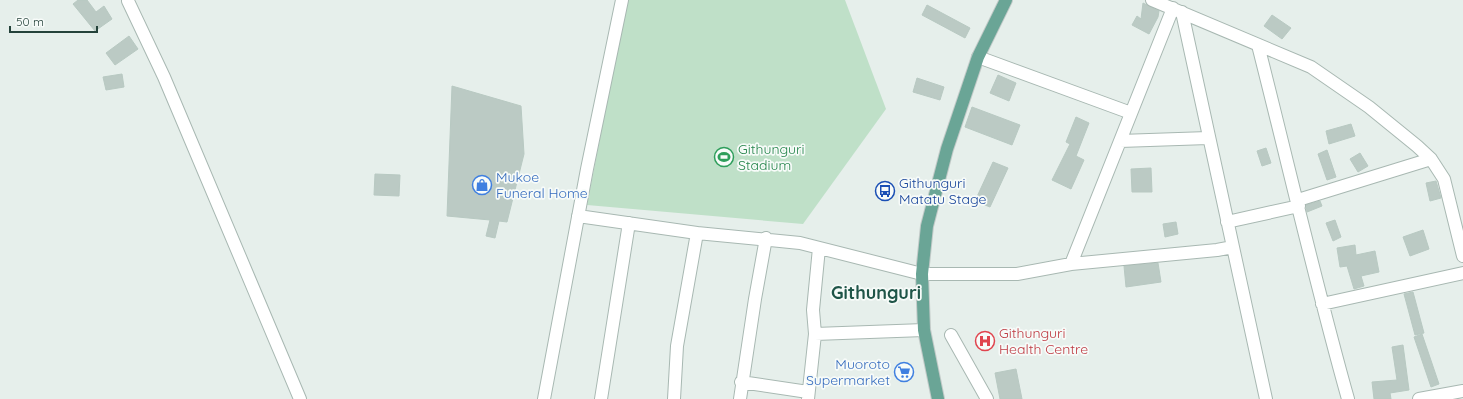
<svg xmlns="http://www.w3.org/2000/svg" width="1463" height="399" viewBox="0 0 1463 399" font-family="Quicksand,sans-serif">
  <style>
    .green { fill: #bfe0c8 }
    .building { fill: #bbcac4; stroke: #b8c9c2 }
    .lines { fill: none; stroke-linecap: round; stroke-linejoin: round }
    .minor-casing { stroke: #a8b8b2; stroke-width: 14 }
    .major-casing { stroke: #c2cac8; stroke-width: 14 }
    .minor { stroke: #fff; stroke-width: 12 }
    .major { stroke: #6aa596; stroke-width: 12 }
    .labels { text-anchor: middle; stroke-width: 3.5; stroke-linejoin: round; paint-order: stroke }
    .leisure-label { font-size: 14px; fill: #27864d; stroke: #f7fbf9; text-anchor: start }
    .shop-label { font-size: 14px; fill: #366cbe; stroke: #f7fbf9; text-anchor: start }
    .transit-label { font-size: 14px; fill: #164399; stroke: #f7fbf9; text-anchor: start }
    .health-label { font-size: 14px; fill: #be3a42; stroke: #f7fbf9; text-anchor: start }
    .district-label { font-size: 18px; font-weight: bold; fill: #1f5548; stroke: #f7fbf9 }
  </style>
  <rect width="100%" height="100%" fill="#e6efeb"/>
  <path class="green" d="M627,0H845L886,109L803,224L587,205Z"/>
  <path class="building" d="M78,0H87L96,12L104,6L112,19L95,31L73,4Z
    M1143,3L1159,11L1158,17L1149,34L1132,25L1137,16L1141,19Z
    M927,5L970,28L965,38L922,15Z
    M1272,15L1291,28L1282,39L1264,26Z
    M129,36L138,49L115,65L106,53Z
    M122,74L124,87L106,90L103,77Z
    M998,75L1016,83L1009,101L990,93Z
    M917,78L944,87L940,100L913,92Z
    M452,86L521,106L524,154L507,222L499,221L495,238L486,236L490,220L447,216Z
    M972,107L1020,125L1012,145L965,127Z
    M1076,117L1089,123L1076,156L1084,160L1071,189L1052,180L1070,144L1066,142Z
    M1351,124L1355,136L1329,144L1326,131Z
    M1266,148L1271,163L1262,166L1257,151Z
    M1327,150L1336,177L1327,180L1318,154Z
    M1360,153L1368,166L1358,172L1350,159Z
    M993,162L1008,168L990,207L975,201Z
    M1151,168L1152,192H1132L1131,169Z
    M375,174L400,175L399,196L374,195Z
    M1436,181L1441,198L1430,201L1426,183Z
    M1320,201L1322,206L1307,212L1306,205Z
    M1335,220L1341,237L1333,241L1326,223Z
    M1176,222L1178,234L1165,237L1163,224Z
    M1423,230L1429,249L1410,256L1403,237Z
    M1355,245L1356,255L1375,251L1379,272L1361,276L1364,286L1354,289L1347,266L1340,267L1337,248Z
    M1158,263L1161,282L1126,287L1124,266Z
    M1413,292L1424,333L1415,335L1404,294Z
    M1422,334L1439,384L1431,387L1414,337Z
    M1403,345L1409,390L1390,393L1391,399H1374L1372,382L1397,380L1392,347Z
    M1016,369L1022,399H1000L995,373Z"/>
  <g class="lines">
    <g class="minor-casing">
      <path id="minor" d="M1152,0L1311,67L1369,107L1417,146L1431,159L1444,179L1463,256
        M128,1L164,77L300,399
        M1182,12L1233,247
        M1258,45C1288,163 1315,282 1348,399
        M978,57L1131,113
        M1120,141L1208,138
        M1298,200L1431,159
        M578,216L697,233L800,243L922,274H1017L1071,264L1217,250L1233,247L1266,399
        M1227,222L1299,206
        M1071,264L1173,8
        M1322,304L1463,273
        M815,334L924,330
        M951,335L987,399
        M741,382L808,392
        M544,399L587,169L622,0
        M601,399L629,223
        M674,399L677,346L697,233
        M740,399L755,299L766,238
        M808,399L815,334L813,310L819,248
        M1419,399L1463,391"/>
    </g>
    <g class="major-casing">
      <path id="major" d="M938,399L924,330L922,274L927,226L947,149L978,57L1006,0"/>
    </g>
    <use href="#minor" class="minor"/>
    <use href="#major" class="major"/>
  </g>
  <defs>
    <g id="stadium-ring" transform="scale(1)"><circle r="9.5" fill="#f7fbf9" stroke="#2e9e5b" stroke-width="1.5"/><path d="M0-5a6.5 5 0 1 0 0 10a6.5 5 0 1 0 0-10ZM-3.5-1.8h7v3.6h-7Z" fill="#2e9e5b"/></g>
    <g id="shop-ring" transform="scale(1)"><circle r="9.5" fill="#f7fbf9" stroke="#3f7fe0" stroke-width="1.5"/><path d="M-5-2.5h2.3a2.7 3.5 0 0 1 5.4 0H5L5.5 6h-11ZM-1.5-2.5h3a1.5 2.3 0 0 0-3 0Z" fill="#3f7fe0"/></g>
    <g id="bus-ring" transform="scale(1)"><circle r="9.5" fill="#f7fbf9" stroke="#1a4fb4" stroke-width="1.5"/><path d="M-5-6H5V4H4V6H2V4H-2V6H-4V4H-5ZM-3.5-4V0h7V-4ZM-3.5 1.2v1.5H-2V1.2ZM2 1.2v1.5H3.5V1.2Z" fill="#1a4fb4"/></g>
    <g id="hospital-ring" transform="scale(1)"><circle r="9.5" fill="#f7fbf9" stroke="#e0444e" stroke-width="1.5"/><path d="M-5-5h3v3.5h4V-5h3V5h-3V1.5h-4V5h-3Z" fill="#e0444e"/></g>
    <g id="supermarket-ring" transform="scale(1)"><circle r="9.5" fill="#f7fbf9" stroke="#3f7fe0" stroke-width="1.5"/><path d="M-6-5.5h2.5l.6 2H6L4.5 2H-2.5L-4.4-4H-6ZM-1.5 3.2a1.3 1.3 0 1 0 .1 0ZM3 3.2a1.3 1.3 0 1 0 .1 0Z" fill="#3f7fe0"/></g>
  </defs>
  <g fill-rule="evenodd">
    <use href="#stadium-ring" x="724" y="157"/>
    <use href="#shop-ring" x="482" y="185"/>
    <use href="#bus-ring" x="885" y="191"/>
    <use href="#hospital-ring" x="985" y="341"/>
    <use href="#supermarket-ring" x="904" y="372"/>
  </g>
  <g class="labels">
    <g class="leisure-label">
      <text x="738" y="154">Githunguri<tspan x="738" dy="16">Stadium</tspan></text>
    </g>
    <g class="shop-label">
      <text x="496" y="182">Mukoe<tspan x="496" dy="16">Funeral Home</tspan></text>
      <text x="890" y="369" text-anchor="end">Muoroto<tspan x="890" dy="16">Supermarket</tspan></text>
    </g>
    <g class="transit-label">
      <text x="899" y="188">Githunguri<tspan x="899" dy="16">Matatu Stage</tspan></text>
    </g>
    <g class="health-label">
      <text x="999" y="338">Githunguri<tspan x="999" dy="16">Health Centre</tspan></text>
    </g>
    <g class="district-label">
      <text x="876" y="299">Githunguri</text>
    </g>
  </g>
  <path d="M10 26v6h87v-6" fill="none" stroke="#24423a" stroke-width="2"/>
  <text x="16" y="26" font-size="12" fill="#24423a" stroke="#f7fbf9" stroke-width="3" paint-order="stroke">50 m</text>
</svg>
